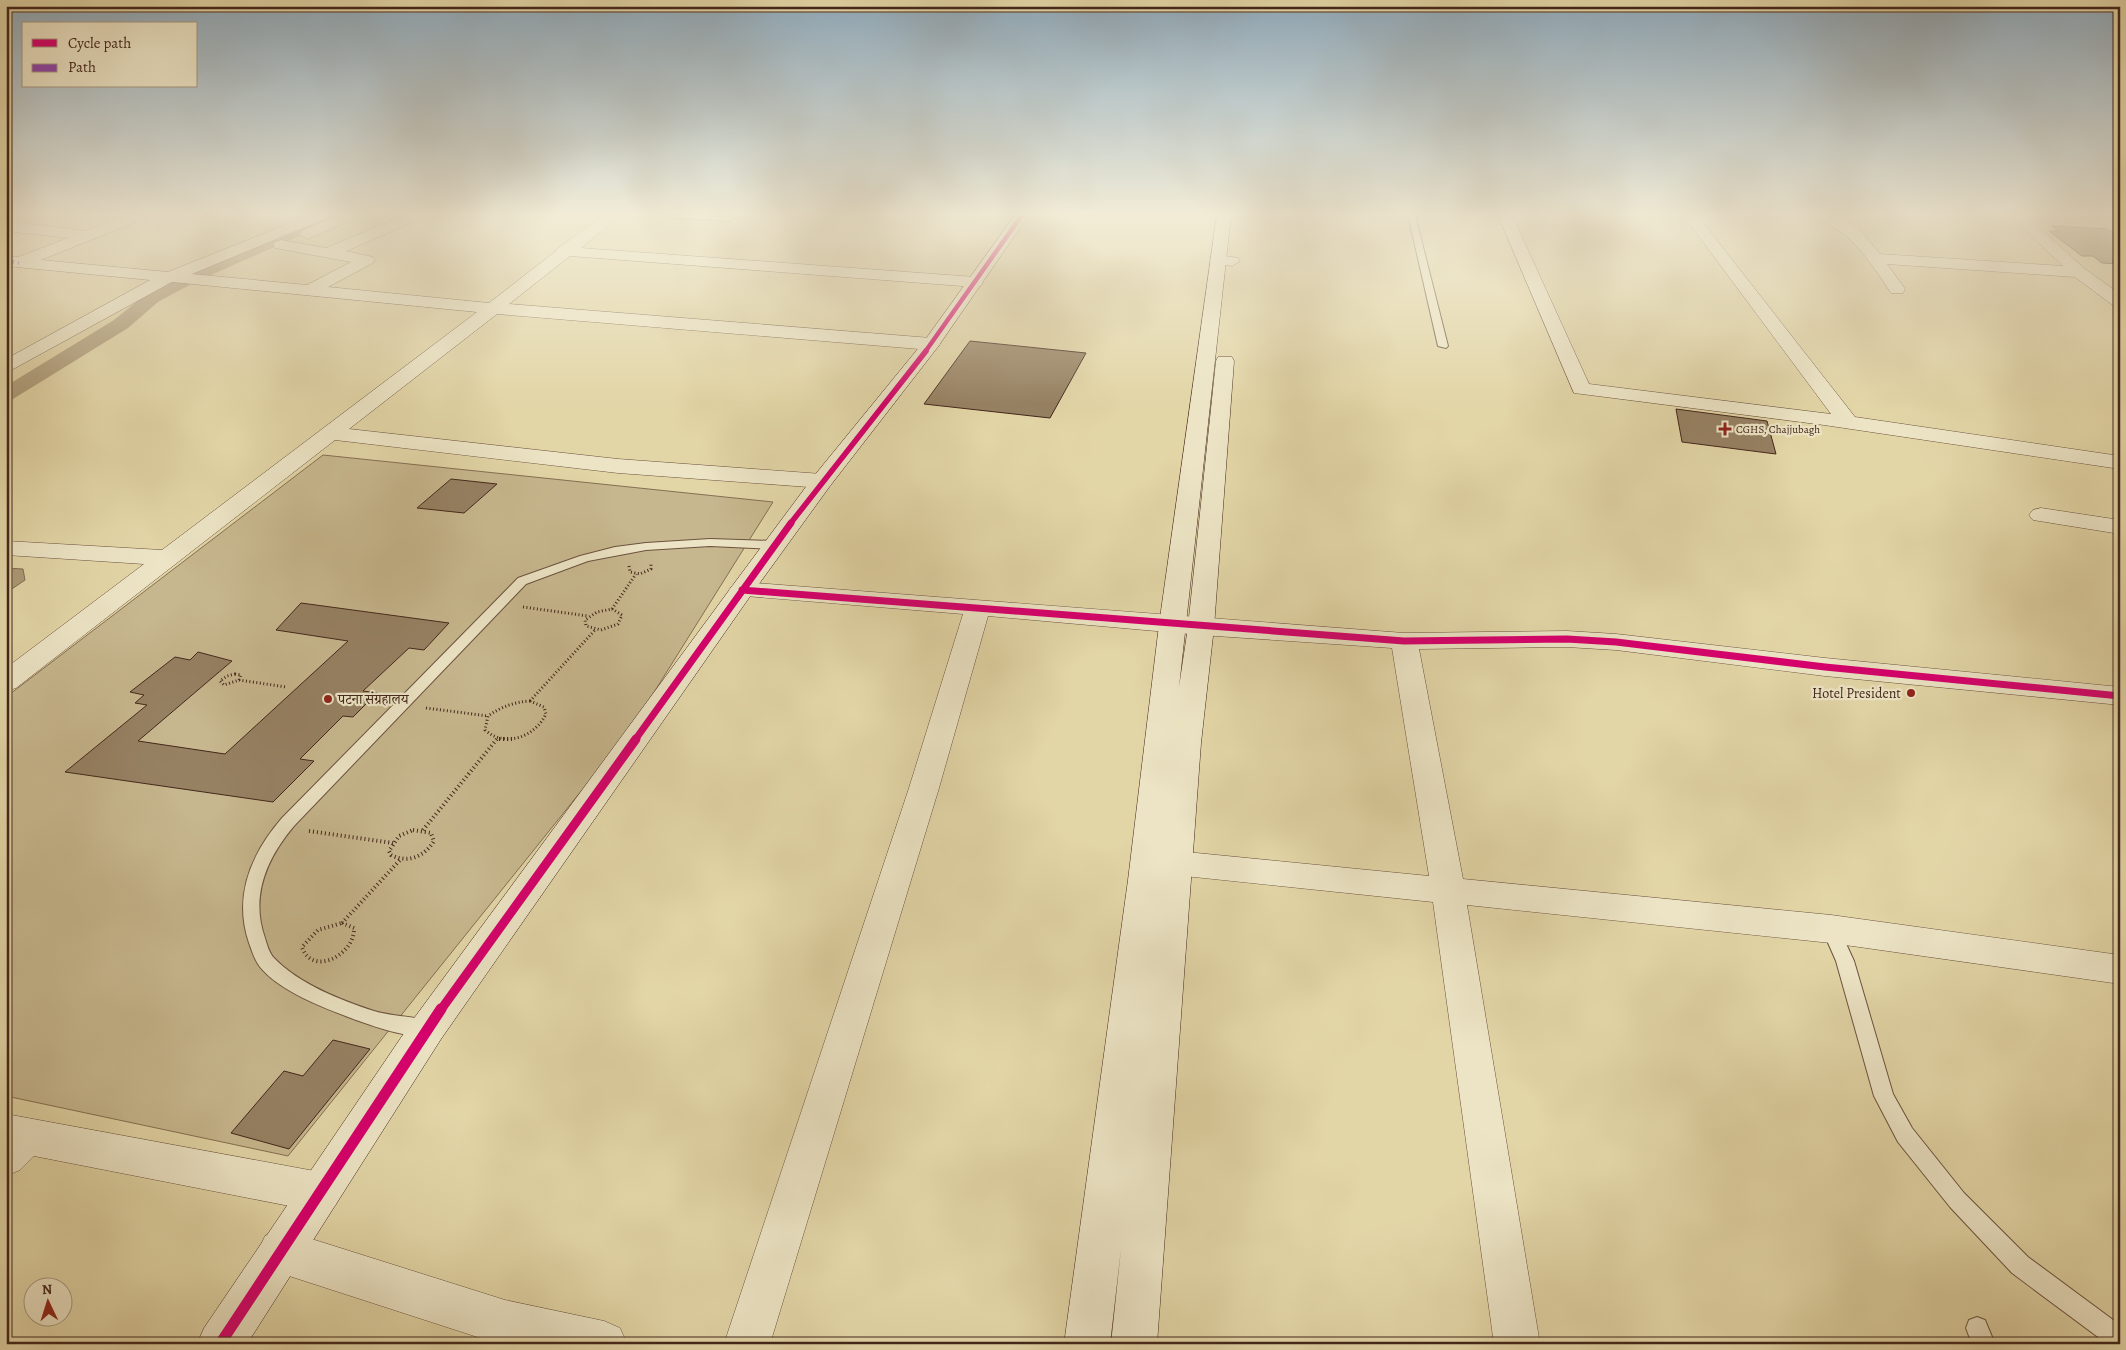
<svg xmlns="http://www.w3.org/2000/svg" width="2126" height="1350" viewBox="0 0 2126 1350" font-family="Alegreya,'Noto Serif Devanagari',serif">
  <style>
    .green { fill: #c7b78e; stroke: #856f54 }
    .water { fill: #ac9a77; stroke: #826c52 }
    .lines { fill: none; stroke-linecap: round; stroke-linejoin: round }
    .canal { fill: #ac9a77; fill-rule: evenodd }
    .building { fill: #968163; stroke: #43271b }
    .lane-casing { stroke: #6b523e; stroke-width: 2 }
    .street-casing { stroke: #6b523e; stroke-width: 1 }
    .secondary-casing { stroke: #43271b; stroke-width: 1 }
    .path-far1 { stroke: #43271b; stroke-width: 3; stroke-dasharray: 1 2.5; stroke-linecap: butt }
    .path { stroke: #43271b; stroke-width: 4; stroke-dasharray: 1 3; stroke-linecap: butt }
    .lane { fill: #ece4c5; fill-rule: evenodd }
    .street { fill: #ece4c5; fill-rule: evenodd }
    .secondary { fill: #ece4c5; fill-rule: evenodd }
    .quiet { stroke: #8e44ad; stroke-width: 4; stroke-dasharray: 8 4; stroke-linecap: butt }
    .cycleway-far4-casing { stroke: #ece4c5; stroke-width: 6 }
    .cycleway-far3-casing { stroke: #ece4c5; stroke-width: 8 }
    .cycleway-far2-casing { stroke: #ece4c5; stroke-width: 10 }
    .cycleway-far1-casing { stroke: #ece4c5; stroke-width: 12 }
    .cycleway-casing { stroke: #ece4c5; stroke-width: 14 }
    .cycleway-far4 { stroke: #d6006c; stroke-width: 4.5 }
    .cycleway-far3 { stroke: #d6006c; stroke-width: 5.5 }
    .cycleway-far2 { stroke: #d6006c; stroke-width: 7 }
    .cycleway-far1 { stroke: #d6006c; stroke-width: 9 }
    .cycleway { stroke: #d6006c; stroke-width: 11 }
    .poi-dot { fill: #8f2418; stroke: #ece4c5; stroke-width: 2 }
    .labels { text-anchor: middle; stroke-width: 4.5; stroke-linejoin: round; paint-order: stroke }
    .far-poi-label { font-size: 11px; fill: #43271b; stroke: #ece4c5; text-anchor: start }
    .poi-label { font-size: 14px; fill: #43271b; stroke: #ece4c5; text-anchor: end }
  </style>
  <rect width="100%" height="100%" fill="#e2d5a6"/>
  <filter id="stains"><feTurbulence type="fractalNoise" baseFrequency=".004" numOctaves="4"/><feColorMatrix values="0 0 0 0 .2 0 0 0 0 .09 0 0 0 0 .02 0 0 0 .5 -.17"/></filter>
  <radialGradient id="worn" r=".72"><stop offset=".6" stop-color="#630" stop-opacity="0"/><stop offset="1" stop-color="#630" stop-opacity=".3"/></radialGradient>
  <path class="green" d="M323,455L773,502L631,729L288,1156L6,1096V697Z"/>
  <path class="water" d="M6,568L23,569L25,580L6,593Z"/>
  <g class="lines">
    <path class="canal" d="M323,215H343L340,218L195,282L158,302L128,328L13,399L6,401V386L114,320L146,294L183,274Z"/>
  </g>
  <path class="building" d="M2052,226L2107,229L2120,237V264L2102,263L2093,256H2082L2049,231H2059Z
    M970,341L1086,353L1050,418L924,404Z
    M1676,409L1767,421L1776,454L1682,442Z
    M451,479L497,484L464,513L417,508Z
    M301,603L449,623L424,650L409,648L363,691L377,693L353,717L343,716L300,759L314,761L273,802L65,772L147,705L135,703L144,695L130,692L175,657L190,660L198,652L232,661L138,741L225,754L348,641L276,630Z
    M333,1040L370,1049L289,1149L231,1133L284,1071L303,1076Z"/>
  <g class="lines">
    <g class="lane-casing">
      <path id="lane" d="M660,215L729,217L733,219L729,221L663,217Z
        M1408,215H1415L1448,346L1446,348L1438,346Z
        M710,539L776,541L782,545L776,549L710,546L646,550L588,561L526,584L294,826C267,858 250,896 265,938C267,944 269,953 274,958C299,984 340,1000 374,1011C394,1017 415,1016 434,1022L436,1028L434,1034C413,1041 376,1027 356,1020C327,1009 280,992 260,967C255,961 252,951 249,943C233,896 251,854 282,818L518,578L580,556L615,547L646,543Z
        M1831,922L1837,924L1854,961L1893,1094L1912,1128L1964,1193L2028,1257L2120,1325V1344H2109L2102,1340L2012,1273L1950,1207L1898,1142L1874,1096L1836,961L1822,929L1825,924Z
        M1977,1317L1985,1320L1995,1344H1972L1966,1328L1969,1320Z"/>
    </g>
    <g class="street-casing">
      <path id="street" d="M128,215H147L145,218L41,260L168,272L310,215H329L327,218L192,274L307,285L351,262L275,248L273,245L275,242L281,240L326,248L405,215H424L422,218L346,251L373,257L375,260L373,263L328,287L489,303L556,251L558,248L605,215H621L581,248L975,277L981,278L983,282L981,286L975,287L570,256L509,304L931,338L937,340L940,344L937,348L931,350L497,314L349,429L618,459L822,474L830,476L833,481L830,486L822,488L618,473L335,440L16,688L6,691V668L144,564L6,555V541L162,550L477,312L172,282L6,373V359L150,280L6,266V256L18,257L68,238L6,231V221L86,231Z
        M339,215H358L356,218L312,237L307,239L299,234L302,231Z
        M1498,215H1512L1589,384L1831,414L1683,215H1697L1855,417L2120,456V469L1824,425L1574,393Z
        M1810,215C1817,215 1827,213 1834,215C1853,218 1868,240 1880,254L2063,266L2010,215H2025L2085,269L2120,294V307L2114,306L2075,277L1887,264L1905,289L1903,293H1891C1870,262 1850,228 1812,218Z
        M1218,255L1238,258L1240,261L1232,266L1212,263L1210,260L1212,257Z
        M2041,508L2120,520V534L2033,520L2029,515L2033,510Z
        M742,582L1404,633L1567,631L1616,634L1825,658L2120,687V705L1825,676L1616,650L1567,647L1419,649L1463,879L1831,915L2120,955V984L1831,943L1467,905L1540,1344H1494L1433,902L1156,873L1144,870L1140,861L1144,852L1156,849L1429,876L1392,648L1201,635L988,616L939,788L770,1344H724L909,788L963,614L733,595L729,590L733,585Z
        M6,1114L320,1172L335,1178L341,1192L335,1206L320,1212L34,1156L20,1170L6,1176Z
        M280,1229L505,1300L604,1321L620,1328L627,1344H499L280,1273L265,1266L258,1251L265,1236Z"/>
    </g>
    <g class="secondary-casing">
      <path id="secondary" d="M1015,215H1029L937,348L830,486L751,595L441,1039L247,1344H197L204,1328L415,1017L733,585L814,476L925,340Z
        M1217,215H1231L1179,687L1188,627L1216,361L1218,357H1232L1234,361L1214,627L1201,743L1157,1344H1111L1121,1249L1110,1344H1064L1128,880L1159,625Z"/>
    </g>
    <path class="path-far1" d="M629,566L630,572L640,574L651,569V563
      M523,607L588,616
      M612,609L622,615L618,624L601,630L586,626L585,620L597,612Z
      M612,609L636,574
      M235,674L241,675L239,680L224,685L220,681L227,676Z
      M239,680L286,687
      M530,701L544,707L546,714C535,737 505,748 485,730L488,716C501,707 514,702 530,701Z
      M530,701L595,630
      M426,708L488,716"/>
    <path class="path" d="M499,739H515
      M413,830L431,833L434,841C425,856 408,864 391,855L389,851L399,836Z
      M423,830L497,739
      M309,831L393,843
      M342,923L354,928C355,955 312,977 302,947L318,930Z
      M342,923L400,860"/>
    <use href="#lane" class="lane"/>
    <use href="#street" class="street"/>
    <use href="#secondary" class="secondary"/>
    <path class="quiet" d="M6,261L19,263"/>
    <g class="cycleway-far4-casing">
      <path id="cycleway-far4" d="M925,352L1022,215"/>
    </g>
    <g class="cycleway-far3-casing">
      <path id="cycleway-far3" d="M790,524L926,351"/>
    </g>
    <g class="cycleway-far2-casing">
      <path id="cycleway-far2" d="M742,590L1404,641L1567,639L1616,642L1825,667L2120,696
        M635,740L791,523"/>
    </g>
    <g class="cycleway-far1-casing">
      <path id="cycleway-far1" d="M440,1011L636,739"/>
    </g>
    <g class="cycleway-casing">
      <path id="cycleway" d="M220,1344L441,1009"/>
    </g>
    <use href="#cycleway-far4" class="cycleway-far4"/>
    <use href="#cycleway-far3" class="cycleway-far3"/>
    <use href="#cycleway-far2" class="cycleway-far2"/>
    <use href="#cycleway-far1" class="cycleway-far1"/>
    <use href="#cycleway" class="cycleway"/>
  </g>
  <linearGradient id="sky" x2="0" y2="1"><stop stop-color="#90aabb"/><stop offset="0.53" stop-color="#f2ecd7"/><stop offset="1" stop-color="#f2ecd7" stop-opacity="0"/></linearGradient>
  <rect width="2126" height="404" fill="url(#sky)"/>
  <g class="poi-dot">
    <path d="M1722.5 421.5h5v5h5v5h-5v5h-5v-5h-5v-5h5z"/>
    <circle cx="1911" cy="693" r="5"/>
    <circle cx="328" cy="699" r="5"/>
  </g>
  <g class="labels">
    <g class="far-poi-label">
      <text x="1736" y="433">CGHS, Chajjubagh</text>
    </g>
    <g class="poi-label">
      <text x="1901" y="698">Hotel President</text>
      <text x="338" y="704" text-anchor="start">पटना संग्रहालय</text>
    </g>
  </g>
  <rect width="2126" height="1350" fill="none" stroke="#e2d5a6" stroke-width="25"/>
  <rect x="8" y="8" width="2111" height="1335" fill="none" stroke="#43271b" stroke-width="2.5"/>
  <rect x="12" y="12" width="2101" height="1325" fill="none" stroke="#43271b"/>
  <rect x="22" y="22" width="175" height="65" fill="#ece4c5" stroke="#a89881"/>
  <rect x="32" y="39" width="25" height="8" fill="#d6006c" stroke="#a89881"/>
  <text x="68" y="48" font-size="15" fill="#43271b">Cycle path</text>
  <rect x="32" y="64" width="25" height="8" fill="#8e44ad" stroke="#a89881"/>
  <text x="68" y="72" font-size="15" fill="#43271b">Path</text>
  <g transform="translate(48 1302) rotate(356)"><circle r="24" fill="#ece4c5" stroke="#a89881"/>
  <path d="M0-4L9 19L0 12L-9 19Z" fill="#8f2418"/>
  <text y="-8" font-size="14" font-weight="bold" text-anchor="middle" fill="#43271b">N</text>
  </g>
  <rect width="100%" height="100%" filter="url(#stains)"/>
  <rect width="100%" height="100%" fill="url(#worn)"/>
</svg>
